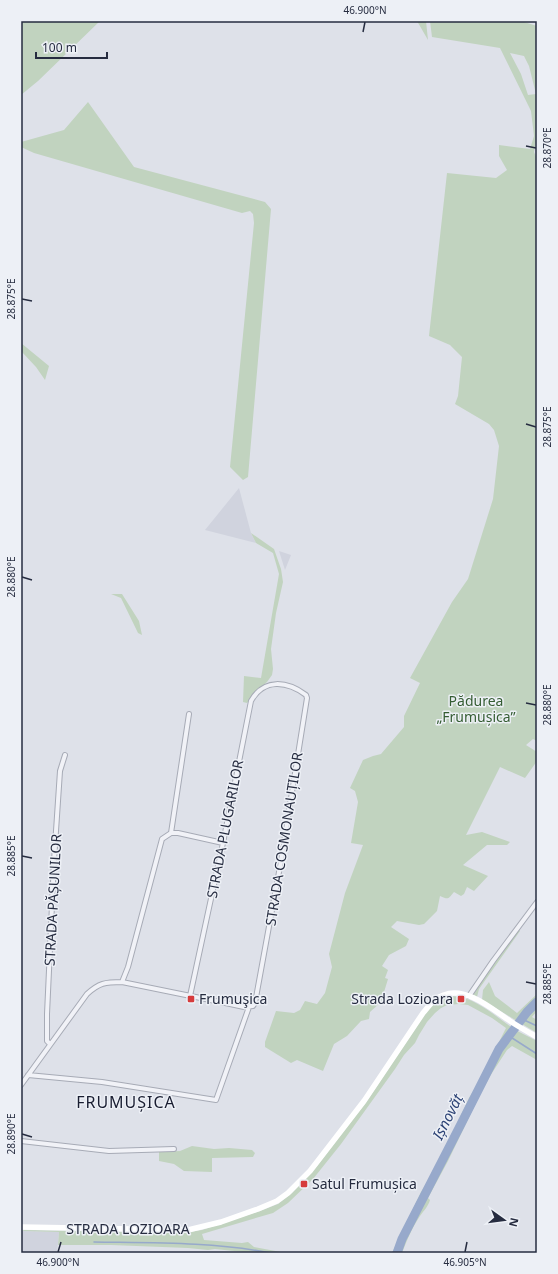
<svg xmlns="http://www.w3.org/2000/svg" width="558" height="1274" viewBox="0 0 558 1274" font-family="'Noto Sans',sans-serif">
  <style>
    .built { fill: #d0d3de }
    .green { fill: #c1d3bf; fill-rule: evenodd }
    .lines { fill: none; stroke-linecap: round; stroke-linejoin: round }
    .stream { stroke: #97a9cb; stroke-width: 1.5 }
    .river { stroke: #97a9cb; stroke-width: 9 }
    .street-casing { stroke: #a7abb6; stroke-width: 6 }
    .street { stroke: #f1f2f7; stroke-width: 4 }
    .secondary { stroke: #fff; stroke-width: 5.5 }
    .ticks { fill: none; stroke: #262c40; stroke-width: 1.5 }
    .poi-dot { fill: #d63b3c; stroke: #edf0f6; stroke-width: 1.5 }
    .labels { text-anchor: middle; stroke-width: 3; stroke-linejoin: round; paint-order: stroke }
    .park-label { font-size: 14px; fill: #355d33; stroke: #edf0f6 }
    .street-label { font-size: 14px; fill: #262c40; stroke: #edf0f6 }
    .poi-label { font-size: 14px; fill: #262c40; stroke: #edf0f6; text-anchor: start }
    .water-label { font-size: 15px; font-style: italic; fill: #2e4476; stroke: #edf0f6 }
    .quarter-label { font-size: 16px; letter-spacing: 1px; fill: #191d31; stroke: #edf0f6 }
    .neatline { fill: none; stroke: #262c40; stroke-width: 1.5 }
    .ticks-label { font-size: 10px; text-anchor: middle; fill: #262c40 }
  </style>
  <rect width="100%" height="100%" fill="#dee1e9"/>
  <path class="built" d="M239,488L251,533L256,543L205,530Z
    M279,551L291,555L285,570Z
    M21,1231L59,1232L57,1253H21Z"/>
  <path class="green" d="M21,21H100L38,81L21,95Z
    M417,21H426L428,40Z
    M430,21H521L537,26V138L534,152L537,159V741L533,739L526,745L537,752V761L525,778L500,767L466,835L482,832L510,842L507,845H487L463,865L488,876L474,891L467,887L464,894L461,896L454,892C448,899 449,900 440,896L437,911L424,924L419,925L397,921L391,927L409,939L406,946L389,955L382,966L388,970L385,978L388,979L381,1002L370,1012L369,1019L361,1021L347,1036L334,1044L323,1071L297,1060L291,1063L265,1047V1042L276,1011L294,1013L300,1010L305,1001L317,1004L325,993L332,967L329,954L345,893L363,845L351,843L358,802L355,791L350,788L363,760L373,756L381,754L404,727V716L420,683L410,678L452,602L468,579L493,499L499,446L494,430L489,424L455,404L458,396L462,357L450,345L429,336L447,173L496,178L507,170L499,156V145L530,149L534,136L531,111L500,48L432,37ZM510,53L524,56L529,66L536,94L528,95L521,74Z
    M88,102L134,167L265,202L271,209L248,477L243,480L230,467L254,223L253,214L250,211L242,213L34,153L21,147V142L64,130Z
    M21,343L49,366L45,380L36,367L21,351Z
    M251,533L274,549L281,569L283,582L276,613L271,649L273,669L272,675L267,682L256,692L247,703L243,702L244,676L261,678L279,574L273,553L256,543Z
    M111,594H122L139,621L142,635L138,633L121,598Z
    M519,930L520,931L479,989L477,997L472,995L494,962Z
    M489,982L495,996L517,1013L537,994V1011L532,1017L537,1020V1033L482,1000L483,990Z
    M452,996C474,997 490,1012 507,1024C516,1031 527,1036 537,1041V1060L512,1046L507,1050L490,1076L476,1103L448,1161L428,1198L430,1200C428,1207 424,1210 420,1216C412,1228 407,1240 402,1253H392L421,1192L436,1168L469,1098L479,1082L506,1028L492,1018L468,1005L459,1004L447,1005L441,1008L435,1013L427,1022L419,1035L415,1043L404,1055L395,1069L341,1144L313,1179L288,1203L273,1213L202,1234L204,1240L242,1243L248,1242L254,1247L286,1253H253L215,1249L208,1250L188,1248L111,1245H58L59,1232L22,1231L24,1230L182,1233L202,1230L260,1211L278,1204L292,1193L317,1166L367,1101L429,1008C438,1000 440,997 452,996Z
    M192,1146L214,1149L229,1148L252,1150L255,1153L253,1157L212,1158V1172L184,1171L174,1164L159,1161V1152L180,1151Z"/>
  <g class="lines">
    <path class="stream" d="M522,1019L537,1026
      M509,1036L537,1054
      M94,1242C153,1243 213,1242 271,1253"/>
    <path class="river" d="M397,1253L402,1239L459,1128L499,1049L527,1012L537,1002"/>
    <g class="street-casing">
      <path id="street" d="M171,833L189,714
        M122,982L128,967L162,839L171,833H178L223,843
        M469,996L493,961L537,902
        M50,1044L47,1041V1014L54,861L60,771L65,755
        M28,1075L102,1082L216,1100L249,1007
        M21,1085L87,994C99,983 105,982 122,982L230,1004L244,1007L253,1006L255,1003L281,861L307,698L306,695C287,681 264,678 251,701L223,843L190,996
        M21,1141L109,1151L174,1149"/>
    </g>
    <use href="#street" class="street"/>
    <path class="secondary" d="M21,1227L188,1230L221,1222L258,1209L277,1201L288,1193L310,1171L364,1101L423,1013C429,1006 434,998 444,995C466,986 493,1010 510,1021C519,1027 528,1032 537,1037"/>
  </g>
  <path class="ticks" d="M363,32L365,22M526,146L536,148M22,299L32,301M526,424L536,427M22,577L32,580M526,703L536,705M22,856L32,858M526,982L536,984M22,1134L32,1137M58,1252L61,1242M465,1252L467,1242"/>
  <g class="poi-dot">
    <rect x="187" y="995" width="8" height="8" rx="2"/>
    <rect x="457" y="995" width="8" height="8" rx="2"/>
    <rect x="300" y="1180" width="8" height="8" rx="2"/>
  </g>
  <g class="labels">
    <g class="park-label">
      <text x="476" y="706">Pădurea<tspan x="476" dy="16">„Frumușica”</tspan></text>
    </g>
    <g class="street-label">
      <text transform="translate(225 829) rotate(-79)" y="5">STRADA PLUGARILOR</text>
      <text transform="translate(284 839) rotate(-81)" y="5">STRADA COSMONAUȚILOR</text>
      <text transform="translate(53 900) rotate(-87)" y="5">STRADA PĂȘUNILOR</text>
      <text x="128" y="1234">STRADA LOZIOARA</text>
    </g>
    <g class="poi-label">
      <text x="199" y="1004">Frumuşica</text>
      <text x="453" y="1004" text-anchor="end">Strada Lozioara</text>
      <text x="312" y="1189">Satul Frumușica</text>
    </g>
    <g class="water-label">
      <text transform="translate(448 1117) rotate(-63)" y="5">Ișnovăț</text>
    </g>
    <g class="quarter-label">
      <text x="126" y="1108">FRUMUȘICA</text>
    </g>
  </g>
  <rect width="558" height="1274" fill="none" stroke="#edf0f6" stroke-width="44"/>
  <g transform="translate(504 1220) rotate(104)" stroke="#edf0f6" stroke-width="3" paint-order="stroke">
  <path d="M0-3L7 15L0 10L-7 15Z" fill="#262c40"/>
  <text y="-6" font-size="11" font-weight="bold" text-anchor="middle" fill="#262c40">N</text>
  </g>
  <path d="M36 52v6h71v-6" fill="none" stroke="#262c40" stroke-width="2"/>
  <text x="42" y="52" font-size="12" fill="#262c40" stroke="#edf0f6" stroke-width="3" paint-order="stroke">100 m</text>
  <rect x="22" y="22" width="514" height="1230" class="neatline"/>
  <g class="ticks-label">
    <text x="365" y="14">46.900°N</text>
    <text transform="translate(547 148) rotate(-90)" y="4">28.870°E</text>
    <text transform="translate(11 299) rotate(-90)" y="4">28.875°E</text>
    <text transform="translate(547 427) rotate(-90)" y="4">28.875°E</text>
    <text transform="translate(11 577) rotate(-90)" y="4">28.880°E</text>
    <text transform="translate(547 705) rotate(-90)" y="4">28.880°E</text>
    <text transform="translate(11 856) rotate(-90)" y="4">28.885°E</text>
    <text transform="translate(547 984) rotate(-90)" y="4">28.885°E</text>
    <text transform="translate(11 1134) rotate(-90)" y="4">28.890°E</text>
    <text x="58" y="1266">46.900°N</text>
    <text x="465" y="1266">46.905°N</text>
  </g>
</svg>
